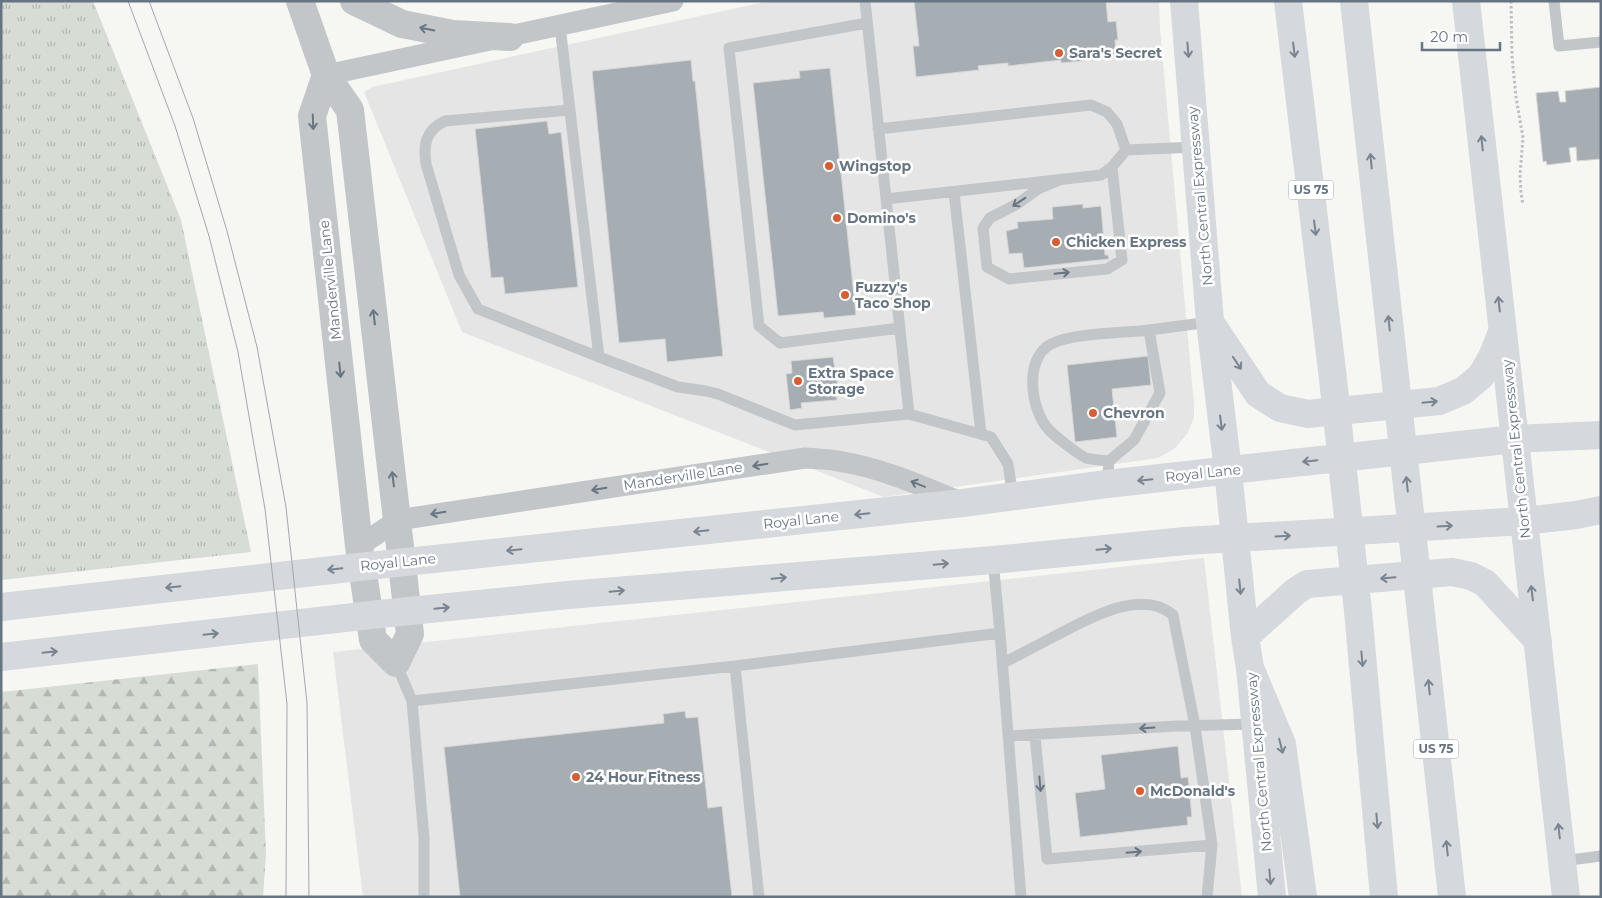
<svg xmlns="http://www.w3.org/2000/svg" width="1602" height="898" viewBox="0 0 1602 898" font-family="Montserrat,sans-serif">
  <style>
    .built { fill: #e4e5e4 }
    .grass { fill: url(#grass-tufts) }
    .forest { fill: url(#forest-firs) }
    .building { fill: #a7aeb3; stroke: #d7d7d6 }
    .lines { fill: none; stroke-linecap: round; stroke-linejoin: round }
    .path { stroke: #bcbec0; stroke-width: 3; stroke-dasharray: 2.5 2.5; stroke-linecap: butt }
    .service { stroke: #c2c6c9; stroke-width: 11 }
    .minor { stroke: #c2c6c9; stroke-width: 21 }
    .tertiary { stroke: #c2c6c9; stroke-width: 28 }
    .secondary { stroke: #d5d8dc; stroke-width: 28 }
    .motorway { stroke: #d5d8dc; stroke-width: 28 }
    .tram { stroke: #a3a8ad; stroke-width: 1 }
    .oneway { stroke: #677582 }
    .oneway2 { stroke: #788490 }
    .poi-dot { fill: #d75d33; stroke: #fff; stroke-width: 2 }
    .labels { text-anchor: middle; stroke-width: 5; stroke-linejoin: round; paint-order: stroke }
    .shield { fill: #fff; stroke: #959ea8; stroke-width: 1 }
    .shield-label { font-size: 12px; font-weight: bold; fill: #677582 }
    .poi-label { font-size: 14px; font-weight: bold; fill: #677582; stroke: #fff; text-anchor: start }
    .street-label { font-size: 14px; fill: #677582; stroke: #fff }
  </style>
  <defs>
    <pattern id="grass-tufts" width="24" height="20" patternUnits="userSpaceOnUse" patternTransform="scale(1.25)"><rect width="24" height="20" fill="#d7ddd4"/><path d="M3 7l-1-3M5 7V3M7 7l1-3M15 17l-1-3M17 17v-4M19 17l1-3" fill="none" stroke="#b2b8b1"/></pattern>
    <pattern id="forest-firs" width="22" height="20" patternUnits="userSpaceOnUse" patternTransform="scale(1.25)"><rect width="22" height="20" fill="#d7ddd4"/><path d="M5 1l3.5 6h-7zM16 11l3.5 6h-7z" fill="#b2b8b1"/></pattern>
  </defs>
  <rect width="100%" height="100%" fill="#f6f6f3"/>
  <path class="built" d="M770,1H1159L1160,29L1194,405V418L1187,434L1174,449L1158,458L884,497L462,332L364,92L372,87Z
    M1204,558L1242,897H363L333,652Z"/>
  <path class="grass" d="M1,1H93L181,220L251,552L1,580Z"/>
  <path class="forest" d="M258,664L266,854L263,897H1V692Z"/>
  <path class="building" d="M914,1H1106L1108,22L1116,21L1118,40H1115L1116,58L1061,63V60L1008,66V63L978,66L979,70L916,77L913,46H919Z
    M691,60L693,81H695L723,356L667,362L665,339L619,343L592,71Z
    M830,68L856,315L824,318L823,312L778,316L753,83L800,78L799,71Z
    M1601,87V159L1577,161L1576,147L1569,148L1571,162L1547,165L1546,161L1543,162L1536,93L1558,91L1560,102H1566L1565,91Z
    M547,121L549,134L561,132L578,287L505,294L503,277L491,278L475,129Z
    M1083,204V208L1101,206L1105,255H1108L1109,259L1024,268L1022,253L1009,254L1006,231L1018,228L1017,222L1053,219L1052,207Z
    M1148,356L1151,385L1112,389L1117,437L1075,442L1067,365Z
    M833,357L838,387H836L837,400L801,403L802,408L790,410L786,374L792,373L791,361Z
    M685,711L686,718L698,717L708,808L722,806L732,897H460L444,747L664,723L663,714Z
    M1178,746L1181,778L1188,777L1192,817H1187L1188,825L1080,837L1075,793L1105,789L1101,755Z"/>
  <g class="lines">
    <path class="path" d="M1511,1L1512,56L1516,97L1523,138L1520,175L1521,193L1523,205"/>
    <path class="service" d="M865,1L909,414L991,437L1008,464L1013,497
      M1554,1L1559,46L1601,42
      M867,23L729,48L759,326L780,343L900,328
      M560,26L599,357L478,309L459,275L426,164C423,144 426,130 445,121L569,110
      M878,129L1091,105L1107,112L1117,124L1126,150L1196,147
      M1062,179L1038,189L1017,204L990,218L983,228L987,267L1009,279L1107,269L1122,260L1112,167
      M954,192L981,434
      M886,199L1101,175L1112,167L1126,150
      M599,357L678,387L706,391L718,394L795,425L909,414
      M1109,461C1102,460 1093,460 1086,458C1079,455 1056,437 1049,430C1031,411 1023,359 1051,344C1072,333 1124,333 1149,330
      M1107,484L1109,461L1134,440L1160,393L1149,330L1210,322
      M1000,633L1021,897
      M396,663L412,701L424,838V897
      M1003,663C1021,654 1038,645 1055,636C1086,620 1141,587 1173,615L1195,726L1212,845L1207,897
      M412,701L735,666
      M1009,736L1177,726L1255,724
      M1035,736L1047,859L1212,845
      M1562,861L1601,856
      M759,897L735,666L1000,633L993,560"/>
    <path class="minor" d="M326,75L673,1
      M359,546L398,520L805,458C818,459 831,459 843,462C885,469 924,487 963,503"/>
    <path class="tertiary" d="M300,1L326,75L350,110L410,634L396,663L373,640L359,546L312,116L326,75
      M354,1L402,24L453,34L510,37"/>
    <path class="secondary" d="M1184,1L1210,322L1228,470L1245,637L1250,668L1272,897
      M1466,1L1566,897
      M1214,328L1258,394L1280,408L1308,414L1439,401L1463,391L1481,376L1492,357L1502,332
      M1,607L359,567L963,503L1107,484L1293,463L1515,439L1601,435
      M1245,637L1296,591L1307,584L1452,572L1471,576L1485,583L1538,641
      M1,657L380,614L568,595L993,560L1185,541L1524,521L1576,515L1601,510"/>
    <path class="motorway" d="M1288,1L1333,379L1358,611L1384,897
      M1354,1L1452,897
      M1250,668L1282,744L1303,897"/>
    <path class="tram" d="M128,1L175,126L209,236L238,352L265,509L287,704L286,897
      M149,1L193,118L227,231L257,347L286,507L307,703L309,897"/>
  </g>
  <defs><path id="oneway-shaft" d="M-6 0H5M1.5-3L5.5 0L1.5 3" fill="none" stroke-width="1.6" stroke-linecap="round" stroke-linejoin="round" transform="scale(1.25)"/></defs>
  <g class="oneway">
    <use href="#oneway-shaft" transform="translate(427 29) rotate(-169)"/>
    <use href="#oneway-shaft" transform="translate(313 122) rotate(88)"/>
    <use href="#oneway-shaft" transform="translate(1019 202) rotate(147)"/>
    <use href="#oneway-shaft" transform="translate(1062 273) rotate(-6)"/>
    <use href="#oneway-shaft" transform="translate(374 317) rotate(-97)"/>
    <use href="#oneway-shaft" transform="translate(340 370) rotate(84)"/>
    <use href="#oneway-shaft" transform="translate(760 465) rotate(171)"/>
    <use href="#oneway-shaft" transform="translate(393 479) rotate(-97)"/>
    <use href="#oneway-shaft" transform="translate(918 484) rotate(-158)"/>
    <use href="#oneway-shaft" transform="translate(599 489) rotate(171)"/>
    <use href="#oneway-shaft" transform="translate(438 513) rotate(171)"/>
    <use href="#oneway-shaft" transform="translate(1147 728) rotate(176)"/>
    <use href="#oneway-shaft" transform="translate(1040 784) rotate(85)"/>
    <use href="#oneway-shaft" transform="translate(1134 852) rotate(-5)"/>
  </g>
  <g class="oneway2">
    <use href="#oneway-shaft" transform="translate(1188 50) rotate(85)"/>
    <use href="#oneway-shaft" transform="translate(1294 50) rotate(83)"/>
    <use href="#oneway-shaft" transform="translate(1482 143) rotate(-96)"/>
    <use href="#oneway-shaft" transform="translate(1371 161) rotate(-96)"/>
    <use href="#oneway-shaft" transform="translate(1315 228) rotate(83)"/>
    <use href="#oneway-shaft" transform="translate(1499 304) rotate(-96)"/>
    <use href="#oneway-shaft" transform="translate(1389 323) rotate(-96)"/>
    <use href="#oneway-shaft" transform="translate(1237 363) rotate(56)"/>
    <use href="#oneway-shaft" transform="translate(1430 402) rotate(-6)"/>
    <use href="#oneway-shaft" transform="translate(1221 423) rotate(83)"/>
    <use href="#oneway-shaft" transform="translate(1310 461) rotate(174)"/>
    <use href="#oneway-shaft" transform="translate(1145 480) rotate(174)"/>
    <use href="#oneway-shaft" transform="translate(1407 484) rotate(-96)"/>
    <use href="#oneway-shaft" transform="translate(862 514) rotate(174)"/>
    <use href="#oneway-shaft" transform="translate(1445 526) rotate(-3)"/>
    <use href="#oneway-shaft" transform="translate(701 531) rotate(174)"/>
    <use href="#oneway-shaft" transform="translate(1283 536) rotate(-3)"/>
    <use href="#oneway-shaft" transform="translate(1104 549) rotate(-5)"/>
    <use href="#oneway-shaft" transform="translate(514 550) rotate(174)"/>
    <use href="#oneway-shaft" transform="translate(941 564) rotate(-5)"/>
    <use href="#oneway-shaft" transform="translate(335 569) rotate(174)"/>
    <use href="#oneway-shaft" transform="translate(779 578) rotate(-5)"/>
    <use href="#oneway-shaft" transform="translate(1388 578) rotate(175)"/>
    <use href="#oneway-shaft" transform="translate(173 587) rotate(174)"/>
    <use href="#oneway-shaft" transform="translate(1240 587) rotate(84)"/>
    <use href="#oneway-shaft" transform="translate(617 591) rotate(-5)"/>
    <use href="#oneway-shaft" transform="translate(1532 593) rotate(-97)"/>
    <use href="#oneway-shaft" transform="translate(442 608) rotate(-6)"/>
    <use href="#oneway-shaft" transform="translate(211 634) rotate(-6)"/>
    <use href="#oneway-shaft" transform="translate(50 652) rotate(-6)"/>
    <use href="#oneway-shaft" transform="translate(1362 659) rotate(85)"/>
    <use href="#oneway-shaft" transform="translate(1429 687) rotate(-96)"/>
    <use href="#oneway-shaft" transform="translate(1281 746) rotate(76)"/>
    <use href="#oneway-shaft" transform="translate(1377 821) rotate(85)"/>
    <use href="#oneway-shaft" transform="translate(1559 831) rotate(-96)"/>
    <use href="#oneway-shaft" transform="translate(1447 848) rotate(-96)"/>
    <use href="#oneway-shaft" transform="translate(1270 877) rotate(85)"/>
  </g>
  <g class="poi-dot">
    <circle cx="1059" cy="53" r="5"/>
    <circle cx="829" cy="166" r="5"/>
    <circle cx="837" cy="218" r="5"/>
    <circle cx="1056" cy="242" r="5"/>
    <circle cx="845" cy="295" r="5"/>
    <circle cx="798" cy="381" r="5"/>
    <circle cx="1093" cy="413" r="5"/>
    <circle cx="576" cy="777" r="5"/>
    <circle cx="1140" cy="791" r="5"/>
  </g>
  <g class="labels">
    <g class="shield">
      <rect x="1288.5" y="180.5" width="45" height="19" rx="4"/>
      <rect x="1413.5" y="739.5" width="45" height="19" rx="4"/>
    </g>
    <g class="shield-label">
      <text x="1311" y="194">US 75</text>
      <text x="1436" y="753">US 75</text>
    </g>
    <g class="poi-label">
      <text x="1069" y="58">Sara's Secret</text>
      <text x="839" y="171">Wingstop</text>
      <text x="847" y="223">Domino's</text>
      <text x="1066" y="247">Chicken Express</text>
      <text x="855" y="292">Fuzzy's<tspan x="855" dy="16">Taco Shop</tspan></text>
      <text x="808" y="378">Extra Space<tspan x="808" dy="16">Storage</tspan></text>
      <text x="1103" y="418">Chevron</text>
      <text x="586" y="782">24 Hour Fitness</text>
      <text x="1150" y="796">McDonald's</text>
    </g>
    <g class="street-label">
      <text transform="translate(1200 196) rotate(-95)" y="5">North Central Expressway</text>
      <text transform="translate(330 280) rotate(-96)" y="5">Manderville Lane</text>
      <text transform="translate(1516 449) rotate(-96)" y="5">North Central Expressway</text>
      <text transform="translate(1203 473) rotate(-6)" y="5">Royal Lane</text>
      <text transform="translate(683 476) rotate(-9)" y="5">Manderville Lane</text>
      <text transform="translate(801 520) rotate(-6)" y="5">Royal Lane</text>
      <text transform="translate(398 562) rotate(-6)" y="5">Royal Lane</text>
      <text transform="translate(1259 762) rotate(-95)" y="5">North Central Expressway</text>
    </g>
  </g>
  <rect width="1602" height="898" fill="none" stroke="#677582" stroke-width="5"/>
  <path d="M1422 42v8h78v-8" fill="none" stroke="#677582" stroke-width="2.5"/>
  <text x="1430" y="42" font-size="15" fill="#677582" stroke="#ffffff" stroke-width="4" paint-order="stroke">20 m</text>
</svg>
